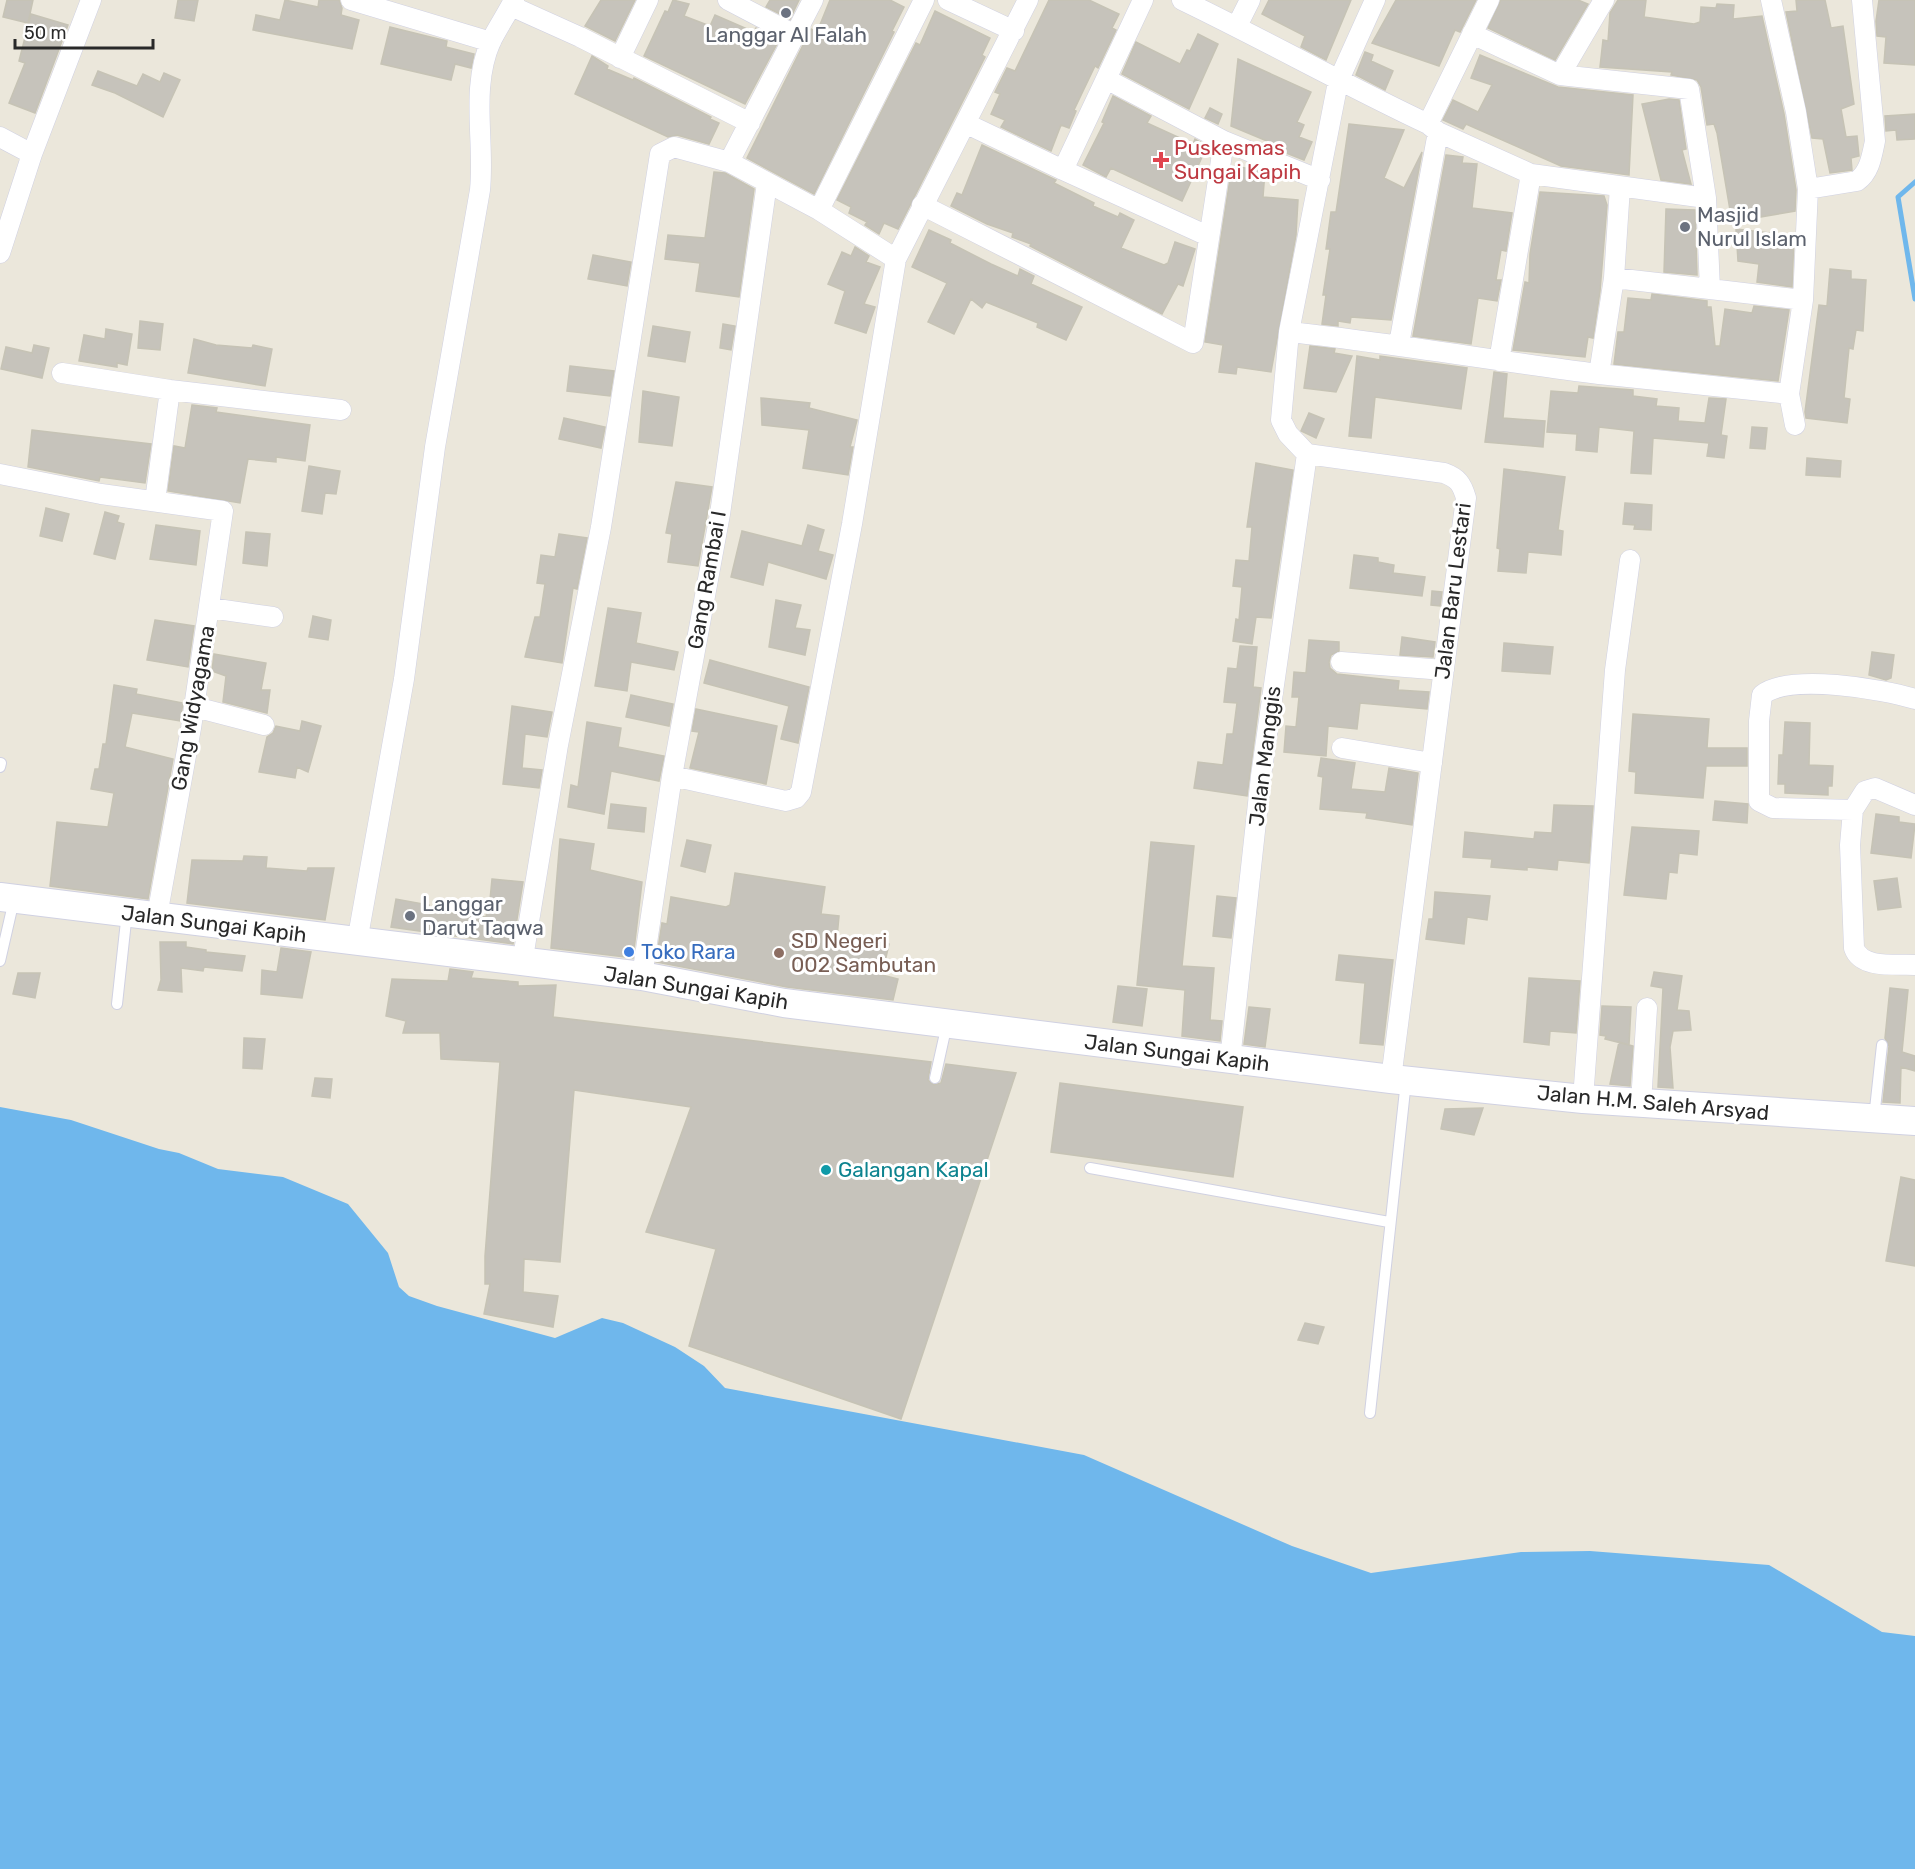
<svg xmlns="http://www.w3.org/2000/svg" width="1915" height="1869" viewBox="0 0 1915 1869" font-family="Rubik,sans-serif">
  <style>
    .water { fill: #6fb7ec }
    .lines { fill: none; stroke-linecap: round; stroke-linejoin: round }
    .stream { stroke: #6fb7ec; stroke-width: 5 }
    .building { fill: #c6c3bb; stroke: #c6c3b5; stroke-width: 1.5 }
    .lane-casing { stroke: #d0d1e2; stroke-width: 12 }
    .street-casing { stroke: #d0d1e2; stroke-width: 21 }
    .secondary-casing { stroke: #d0d1e2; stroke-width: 30 }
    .lane { stroke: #fff; stroke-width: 10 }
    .street { stroke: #fff; stroke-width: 20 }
    .secondary { stroke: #fff; stroke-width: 28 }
    .worship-dot { fill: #6b7280; stroke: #fff; stroke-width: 2 }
    .health-dot { fill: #e0444e; stroke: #fff; stroke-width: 2 }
    .shop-dot { fill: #3f7fe0; stroke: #fff; stroke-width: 2 }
    .education-dot { fill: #8d6e63; stroke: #fff; stroke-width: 2 }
    .culture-dot { fill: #0f9aa8; stroke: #fff; stroke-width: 2 }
    .labels { text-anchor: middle; stroke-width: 6; stroke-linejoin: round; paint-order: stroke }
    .worship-label { font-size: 21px; fill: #5b616d; stroke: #fff; text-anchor: start }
    .health-label { font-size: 21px; fill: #be3a42; stroke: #fff; text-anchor: start }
    .street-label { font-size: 21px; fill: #292929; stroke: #fff }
    .education-label { font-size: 21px; fill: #785e54; stroke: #fff; text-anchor: start }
    .shop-label { font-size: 21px; fill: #366cbe; stroke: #fff; text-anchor: start }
    .culture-label { font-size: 21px; fill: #0d838f; stroke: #fff; text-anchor: start }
  </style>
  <rect width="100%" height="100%" fill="#ebe7db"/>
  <path class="water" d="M0,1107L71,1120L159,1149L179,1153L218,1169L283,1177L348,1204L388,1253L399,1287L409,1296L437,1306L555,1338L602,1318L623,1323L675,1347L704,1366L725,1388L1084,1455L1292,1546L1371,1573L1521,1552L1590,1551L1769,1565L1882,1632L1915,1636V1869H0Z"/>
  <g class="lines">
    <path class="stream" d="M1915,182L1898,197L1915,299"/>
  </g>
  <path class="building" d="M7,0H33L28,23L3,17Z
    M178,0H198L194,21L175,18Z
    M285,0L318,7L319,0H339L342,8L341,15L359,20L352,49L253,30L256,15L280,20Z
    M601,0H635L615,41L585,26Z
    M673,0L689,4L684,16L710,26L715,15L754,32L756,28L779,40L745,104L644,56L665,11L668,12Z
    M770,0H799L790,19L766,7Z
    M830,0H890L904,7L892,31L894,32L814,194L747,158L811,29L817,32Z
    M1049,0H1089L1119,14L1112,28L1116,30L1098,68L1095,66L1074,110L1076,111L1069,128L1061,125L1051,151L1001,127L1005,120L991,114L1000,94L995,92L1007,68L1015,71Z
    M1269,0H1351L1326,60L1301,47L1305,36L1262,14Z
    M1396,0H1476L1460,32L1455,30L1439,66L1372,43Z
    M1501,0H1578L1588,4L1555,60L1488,28Z
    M1618,0H1646L1644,17L1694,24L1700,22L1701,7L1716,8L1717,4L1734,5L1733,19L1762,16L1784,114L1796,190L1795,211L1732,222L1717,133L1714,124L1707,125L1701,87L1697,80L1671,75L1672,72L1600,67L1603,40L1608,41L1610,13Z
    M1796,0H1825L1831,28L1843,26L1854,104L1841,109L1846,137L1857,136L1859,156L1851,158L1852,170L1830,173L1823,139L1812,138L1786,12L1797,11Z
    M1879,0H1915V65L1884,63L1886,37L1877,36L1876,21Z
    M935,11L990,38L982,55L985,57L898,229L884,223L879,234L865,225L867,222L849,213L851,207L837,200L916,43L920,45Z
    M31,14L68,25L35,113L9,103L25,63L19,61Z
    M390,27L447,41L446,47L474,54L471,68L455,64L451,80L381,64Z
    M1198,34L1218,44L1189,109L1122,74L1136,42L1180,64L1187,50L1190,51Z
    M1365,52L1373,55L1371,61L1393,71L1385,90L1356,75Z
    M1480,55L1558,87L1633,95L1629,175L1561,166L1466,124L1463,129L1443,120L1453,100L1478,112L1492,85L1471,78Z
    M592,56L608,66L607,69L633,80L634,78L711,117L710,119L719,123L709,144L677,135L668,137L575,94Z
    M1238,59L1311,92L1297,122L1304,125L1299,137L1312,142L1304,160L1266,145L1267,141L1231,126Z
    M98,71L137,86L143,74L160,82L164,73L180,80L163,117L115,93L92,85Z
    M1113,96L1151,116L1147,123L1193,144L1195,139L1207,146L1182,201L1111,168L1106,177L1083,165L1104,123L1102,122Z
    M1669,99L1679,100L1686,149L1682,150L1691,184L1661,180L1642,104Z
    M1210,108L1222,114L1218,124L1205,118Z
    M1915,114V139L1897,140L1896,130L1886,131L1885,116Z
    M1349,124L1404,130L1384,178L1404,188L1422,152L1391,320L1351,317L1350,323L1338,321V326L1322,324L1326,295H1323L1330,249H1326L1331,212H1336Z
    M982,145L1056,180L1054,183L1094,203L1093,206L1118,217L1120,213L1134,220L1121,248L1164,265L1168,263L1175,242L1195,249L1183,286L1178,284L1162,314L1030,246L1031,244L1012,237L1013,233L987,224L951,206L957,193L962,195Z
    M1446,155L1463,157L1462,163L1477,164L1472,208L1512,213L1506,251L1501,250L1496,280H1501L1497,301L1478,298L1471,344L1413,336Z
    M1232,166L1265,171L1263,197L1298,200L1296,235L1271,372L1237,367L1236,374L1219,372L1223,345L1205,342Z
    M714,172L725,173L754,189L739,297L696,291L700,263L665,259L668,235L705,238Z
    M1540,192L1604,196L1607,205L1600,291L1593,338L1588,337L1585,357L1513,350L1525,282L1529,283L1530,254Z
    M1666,209L1695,210L1697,275L1664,272Z
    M1736,229L1794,236L1792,287L1757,282L1759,264L1738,261Z
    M929,230L951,240L950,243L991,264L1018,276L1020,269L1034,276L1031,284L1082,307L1066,340L1037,327L1038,323L986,302L982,308L971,299L954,334L928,322L947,283L912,267Z
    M855,247L869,256L866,262L880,267L864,304L875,307L866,333L835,323L845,291L828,284L842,252L851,256Z
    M593,255L631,262L627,286L588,279Z
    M1830,269L1851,271V279L1866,280L1863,331L1856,330L1853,349L1849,348L1844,398L1850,399L1847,423L1806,418L1805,412L1819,305L1827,306Z
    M1652,294L1707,301V307H1711L1715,346H1720L1725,309L1752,313L1754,306L1789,310L1778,381L1614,364L1618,332H1624L1628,298L1651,300Z
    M140,321L163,324L160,350L138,348Z
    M723,324L735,326L731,350L720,348Z
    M653,326L690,332L685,362L648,356Z
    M106,329L132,334L127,365L117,363V367L79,361L84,335L105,339Z
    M194,339L216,345L252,348L253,345L272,349L265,386L188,373Z
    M34,345L49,348L42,378L1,369L6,347L32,353Z
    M1310,346L1335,349L1334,353L1352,356L1336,392L1304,388Z
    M1357,356L1380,360V356L1467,368L1461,409L1375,397L1371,438L1349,436Z
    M570,366L614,371L610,396L567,391Z
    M1494,372L1507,374L1503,418L1545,421L1543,447L1485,442Z
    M1579,386L1633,390V396L1657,399L1656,406L1679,408L1678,421L1705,423L1709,398L1726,399L1721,435L1727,436L1724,458L1707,456L1709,443L1653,438L1651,474L1631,473L1634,431L1599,427L1597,452L1576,450L1577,434L1547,432L1551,391L1578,393Z
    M643,391L679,397L672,446L639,442Z
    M761,398L810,403L809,408L857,420L850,447H853L848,475L803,468L809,430L762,425Z
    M192,405L217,408L216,412L310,425L305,461L276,457V462L248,459L240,503L168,491L174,446L185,448Z
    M1309,413L1324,419L1316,438L1301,431Z
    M564,418L605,427L601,448L559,439Z
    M1752,427L1767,428L1765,449L1750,448Z
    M32,430L151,444L145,483L100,477L99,481L28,467Z
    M1807,458L1841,461L1840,477L1806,475Z
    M1256,463L1293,470L1271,618L1256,617L1252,644L1233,641L1236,619L1239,620L1242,587L1233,586L1236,560L1249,561L1252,527H1247Z
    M309,466L340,471L336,494L325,493L322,514L302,511Z
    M1504,469L1565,477L1558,530L1563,531L1561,555L1528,552L1526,573L1498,571L1500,549L1497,548Z
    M676,482L712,487L698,566L668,562L672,534L666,533Z
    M1625,503L1652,505L1651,530L1634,529L1635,525L1623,524Z
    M46,508L69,514L62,541L40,536Z
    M105,512L119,516L117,522L124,524L115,559L94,554Z
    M156,525L200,531L196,565L150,559Z
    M808,525L824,530L818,551L833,555L826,579L768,562L763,585L731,577L742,531L802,546Z
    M246,532L270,534L267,566L243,563Z
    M559,534L587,538L577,589L573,588L562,663L525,657L535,617H540L545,584L537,583L541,555L555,557Z
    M1354,555L1378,558V562L1394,565L1393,573L1425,577L1422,596L1350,588Z
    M1432,591L1442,592L1440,606L1431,605Z
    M776,600L801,605L795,628L810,630L805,655L769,647Z
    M608,608L641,613L636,643L678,652L674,670L631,662L627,691L595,686Z
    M313,616L331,620L328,640L309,637Z
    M155,620L194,626L188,667L147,660Z
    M1402,637L1435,642L1433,657L1400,655Z
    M1309,640L1339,642V651L1331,655L1329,662L1330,668L1337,674L1399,681L1398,690L1429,692L1427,709L1360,703L1357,729L1328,726L1326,756L1284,752L1286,726L1296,727L1299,697H1292L1294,672L1306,673Z
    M1504,643L1553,647L1550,674L1502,671Z
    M1240,646L1257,647L1253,687L1261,688L1247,796L1194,788L1198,762L1223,765L1227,734H1233L1237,703L1224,702L1228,668L1237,669Z
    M1872,652L1894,655L1891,678L1886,680L1869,675Z
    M214,654L266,663L261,690H270L267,713L223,702L226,676L212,671Z
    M710,660L809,687L798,743L781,739L789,706L704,683Z
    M114,685L137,689L136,694L183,703L180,721L132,713L125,747L173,759L148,899L50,886L57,822L108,827L114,793L91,789L95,769H99L103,744H106Z
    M631,695L673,704L669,726L626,717Z
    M512,706L552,712L547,737L525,734L522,768L542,770L539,788L503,784Z
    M696,709L777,726L766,784L690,768L699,732L692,731Z
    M1633,714L1709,719L1707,748H1747V766H1706L1703,798L1635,793L1636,772L1629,771Z
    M302,721L321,726L308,772L297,767L295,778L259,772L267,737L273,733L276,726L300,731Z
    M587,722L621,728L618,747L664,756L659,781L611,771L604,814L568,807L571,785L578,787Z
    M1785,722L1810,723L1809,765L1833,766L1832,786H1828V795L1785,793V784H1778L1779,755H1783Z
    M1321,758L1355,763L1351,789L1385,792L1389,768L1418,773L1412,825L1366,818L1367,813L1320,809L1323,777L1318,776Z
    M1715,801L1748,804L1747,823L1713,820Z
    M611,804L646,808L644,832L608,828Z
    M1554,805L1593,806L1589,863L1558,860L1557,870L1527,867V870L1491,867L1492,859L1463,857L1465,832L1534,839L1535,832L1552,833Z
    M1876,814L1899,817V822L1915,824L1911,858L1871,853Z
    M1632,827L1699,831L1697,855L1679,853L1677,873L1669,872L1666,899L1624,895Z
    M560,839L594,844L590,870L642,882L633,958L551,948Z
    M687,840L711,845L705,872L681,866Z
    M1151,842L1194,846L1182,966L1214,968L1210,1020L1222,1021L1220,1041L1182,1036L1185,990L1137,985Z
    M244,856L267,857L266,868L307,871L308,868H334L325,920L187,903L192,860L243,861Z
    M735,873L825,887L821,914L839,916L837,938L868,943L869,940L889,944L882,975L898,979L893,1000L787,987L656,962L662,923L667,924L671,897L726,907L730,905Z
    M1897,878L1901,907L1878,910L1874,881Z
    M492,879L523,882L513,944L391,927L396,899L429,905L428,909L486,917L487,910H489Z
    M1435,892L1490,896L1487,920L1467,917L1464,944L1426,939L1429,919H1433Z
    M1217,896L1236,898L1231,938L1213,936Z
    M160,942H186V947L206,950V952L245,956L242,971L204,967L203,971L181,968L182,992L158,990L161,980Z
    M281,948L311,952L302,998L261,994L262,970L277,972Z
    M1339,955L1393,960L1383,1045L1360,1043L1365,983L1336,980Z
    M450,969L473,972L471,978L518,982V986L556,985L553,1017L931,1062L928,1080L934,1085L941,1083L946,1064L1016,1073L901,1419L689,1346L716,1249L646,1232L691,1107L574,1090L560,1262L524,1259L523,1292L558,1296L553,1327L484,1314L490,1284H485V1256L500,1062L441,1059L440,1033H403L406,1021L386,1016L392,979L448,981Z
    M1654,972L1682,976L1677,1010L1689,1011L1691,1030L1673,1031L1670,1047L1673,1088L1658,1087L1663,988L1651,986Z
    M18,973H40L35,998L13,994Z
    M1529,978L1580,981L1576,1033L1550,1031L1549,1045L1524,1042Z
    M1118,986L1147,989L1142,1026L1113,1022Z
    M1890,988L1908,990L1902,1052L1915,1056V1071L1901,1067L1900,1103L1883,1102L1889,1046L1885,1038Z
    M1602,1006L1631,1007L1629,1045L1605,1039L1606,1036L1600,1035Z
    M1249,1007L1270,1009L1265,1047L1244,1044Z
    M244,1038L265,1039L262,1069L243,1068Z
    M1619,1042L1633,1046L1630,1086L1610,1084Z
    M315,1078L332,1079L330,1098L312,1096Z
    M1060,1083L1243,1107L1233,1177L1051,1152Z
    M1483,1108L1474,1135L1441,1129L1445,1109Z
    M1901,1177L1915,1180V1266L1886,1261Z
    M1305,1323L1324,1327L1318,1344L1298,1340Z"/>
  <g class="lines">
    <g class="lane-casing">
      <path id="lane" d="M0,767L1,763
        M0,961L14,900
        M117,1004L127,912
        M935,1078L947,1024
        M1874,1118L1882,1045
        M1090,1168L1389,1222
        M1370,1413L1406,1081"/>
    </g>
    <g class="street-casing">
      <path id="street" d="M351,0L491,42
        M728,0L795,35
        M948,0L1014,31
        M1182,0C1265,40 1345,85 1428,124L1489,0
        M1375,0L1338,82L1289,332L1281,420L1288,434L1307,454L1444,473C1458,478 1462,484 1466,498L1391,1079
        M1771,0L1796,112L1808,189L1803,300
        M511,6L580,37L750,123
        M1237,26L1250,0
        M1472,34L1560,75L1604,0
        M620,58L648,0
        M1106,79L1143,0
        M967,124L1063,170
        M1428,124L1438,132L1531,174L1706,198L1689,89L1560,75
        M0,137L32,154
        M729,162L813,0
        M1808,189L1857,181C1870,172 1872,155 1875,141L1862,0
        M1706,198L1710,289L1803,300L1789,394L1795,425
        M922,205L1193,343L1224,141L1320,180
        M819,210L924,0
        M1208,236L1063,170L1106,79L1224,141
        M0,253L32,154L91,0
        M1614,278L1620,187
        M1710,289L1614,278L1599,374L1789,394
        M1289,332C1393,343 1495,361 1599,374
        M1399,344L1438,132
        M1499,361L1531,174
        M62,373L170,390L341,410
        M0,474L101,494L223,511L191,728L157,916
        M155,501L170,390
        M210,608L273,617
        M1341,662L1444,670
        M195,707L264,725
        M1342,748L1432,763
        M672,776L786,801L796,798L801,792L852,524L896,259L1028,0
        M1915,805L1875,788L1865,791L1853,810L1850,845L1854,948C1861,969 1896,964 1915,965
        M1853,810L1773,808L1759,801V721L1762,695C1789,673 1883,689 1915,699
        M357,942L404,679L435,447L480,190C485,141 470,88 491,41C498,27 507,14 514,0
        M522,964L558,745L601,527L660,154L674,147L729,162L819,210L896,259
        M642,976L672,776L720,514L767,183
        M1230,1060L1261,776L1307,454
        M1583,1099L1615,670L1630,560
        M1641,1103L1647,1008"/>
    </g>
    <g class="secondary-casing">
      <path id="secondary" d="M0,897L642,976L784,1003L1391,1079L1583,1099L1915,1121"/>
    </g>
    <use href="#lane" class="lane"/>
    <use href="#street" class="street"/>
    <use href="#secondary" class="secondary"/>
  </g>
  <g class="worship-dot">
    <circle cx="786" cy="13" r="6"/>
    <circle cx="1685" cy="227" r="6"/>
    <circle cx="410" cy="916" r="6"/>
  </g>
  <path class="health-dot" d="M1158 151h6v6h6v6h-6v6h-6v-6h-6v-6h6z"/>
  <circle class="shop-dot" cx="629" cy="952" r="6"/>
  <circle class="education-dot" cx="779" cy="953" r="6"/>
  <circle class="culture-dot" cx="826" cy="1170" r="6"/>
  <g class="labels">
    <g class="worship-label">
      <text x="786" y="42" text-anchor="middle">Langgar Al Falah</text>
      <text x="1697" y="222">Masjid<tspan x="1697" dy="24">Nurul Islam</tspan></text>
      <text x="422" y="911">Langgar<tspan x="422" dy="24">Darut Taqwa</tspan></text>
    </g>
    <g class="health-label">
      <text x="1174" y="155">Puskesmas<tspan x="1174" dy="24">Sungai Kapih</tspan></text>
    </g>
    <g class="street-label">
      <text transform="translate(707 580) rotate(-80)" y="7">Gang Rambai I</text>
      <text transform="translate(1453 591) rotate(-83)" y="7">Jalan Baru Lestari</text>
      <text transform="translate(193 708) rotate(-80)" y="7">Gang Widyagama</text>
      <text transform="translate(1265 756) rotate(-83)" y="7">Jalan Manggis</text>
      <text transform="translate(214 924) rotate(7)" y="7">Jalan Sungai Kapih</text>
      <text transform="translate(696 988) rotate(9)" y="7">Jalan Sungai Kapih</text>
      <text transform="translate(1177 1053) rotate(7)" y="7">Jalan Sungai Kapih</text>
      <text transform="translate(1653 1103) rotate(5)" y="7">Jalan H.M. Saleh Arsyad</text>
    </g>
    <g class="education-label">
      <text x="791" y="948">SD Negeri<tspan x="791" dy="24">002 Sambutan</tspan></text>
    </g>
    <g class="shop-label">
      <text x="641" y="959">Toko Rara</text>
    </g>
    <g class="culture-label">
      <text x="838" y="1177">Galangan Kapal</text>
    </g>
  </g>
  <path d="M15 39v9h138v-9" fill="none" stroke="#292929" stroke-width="3"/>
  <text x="24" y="39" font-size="18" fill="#292929" stroke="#ffffff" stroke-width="4.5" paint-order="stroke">50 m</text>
</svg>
